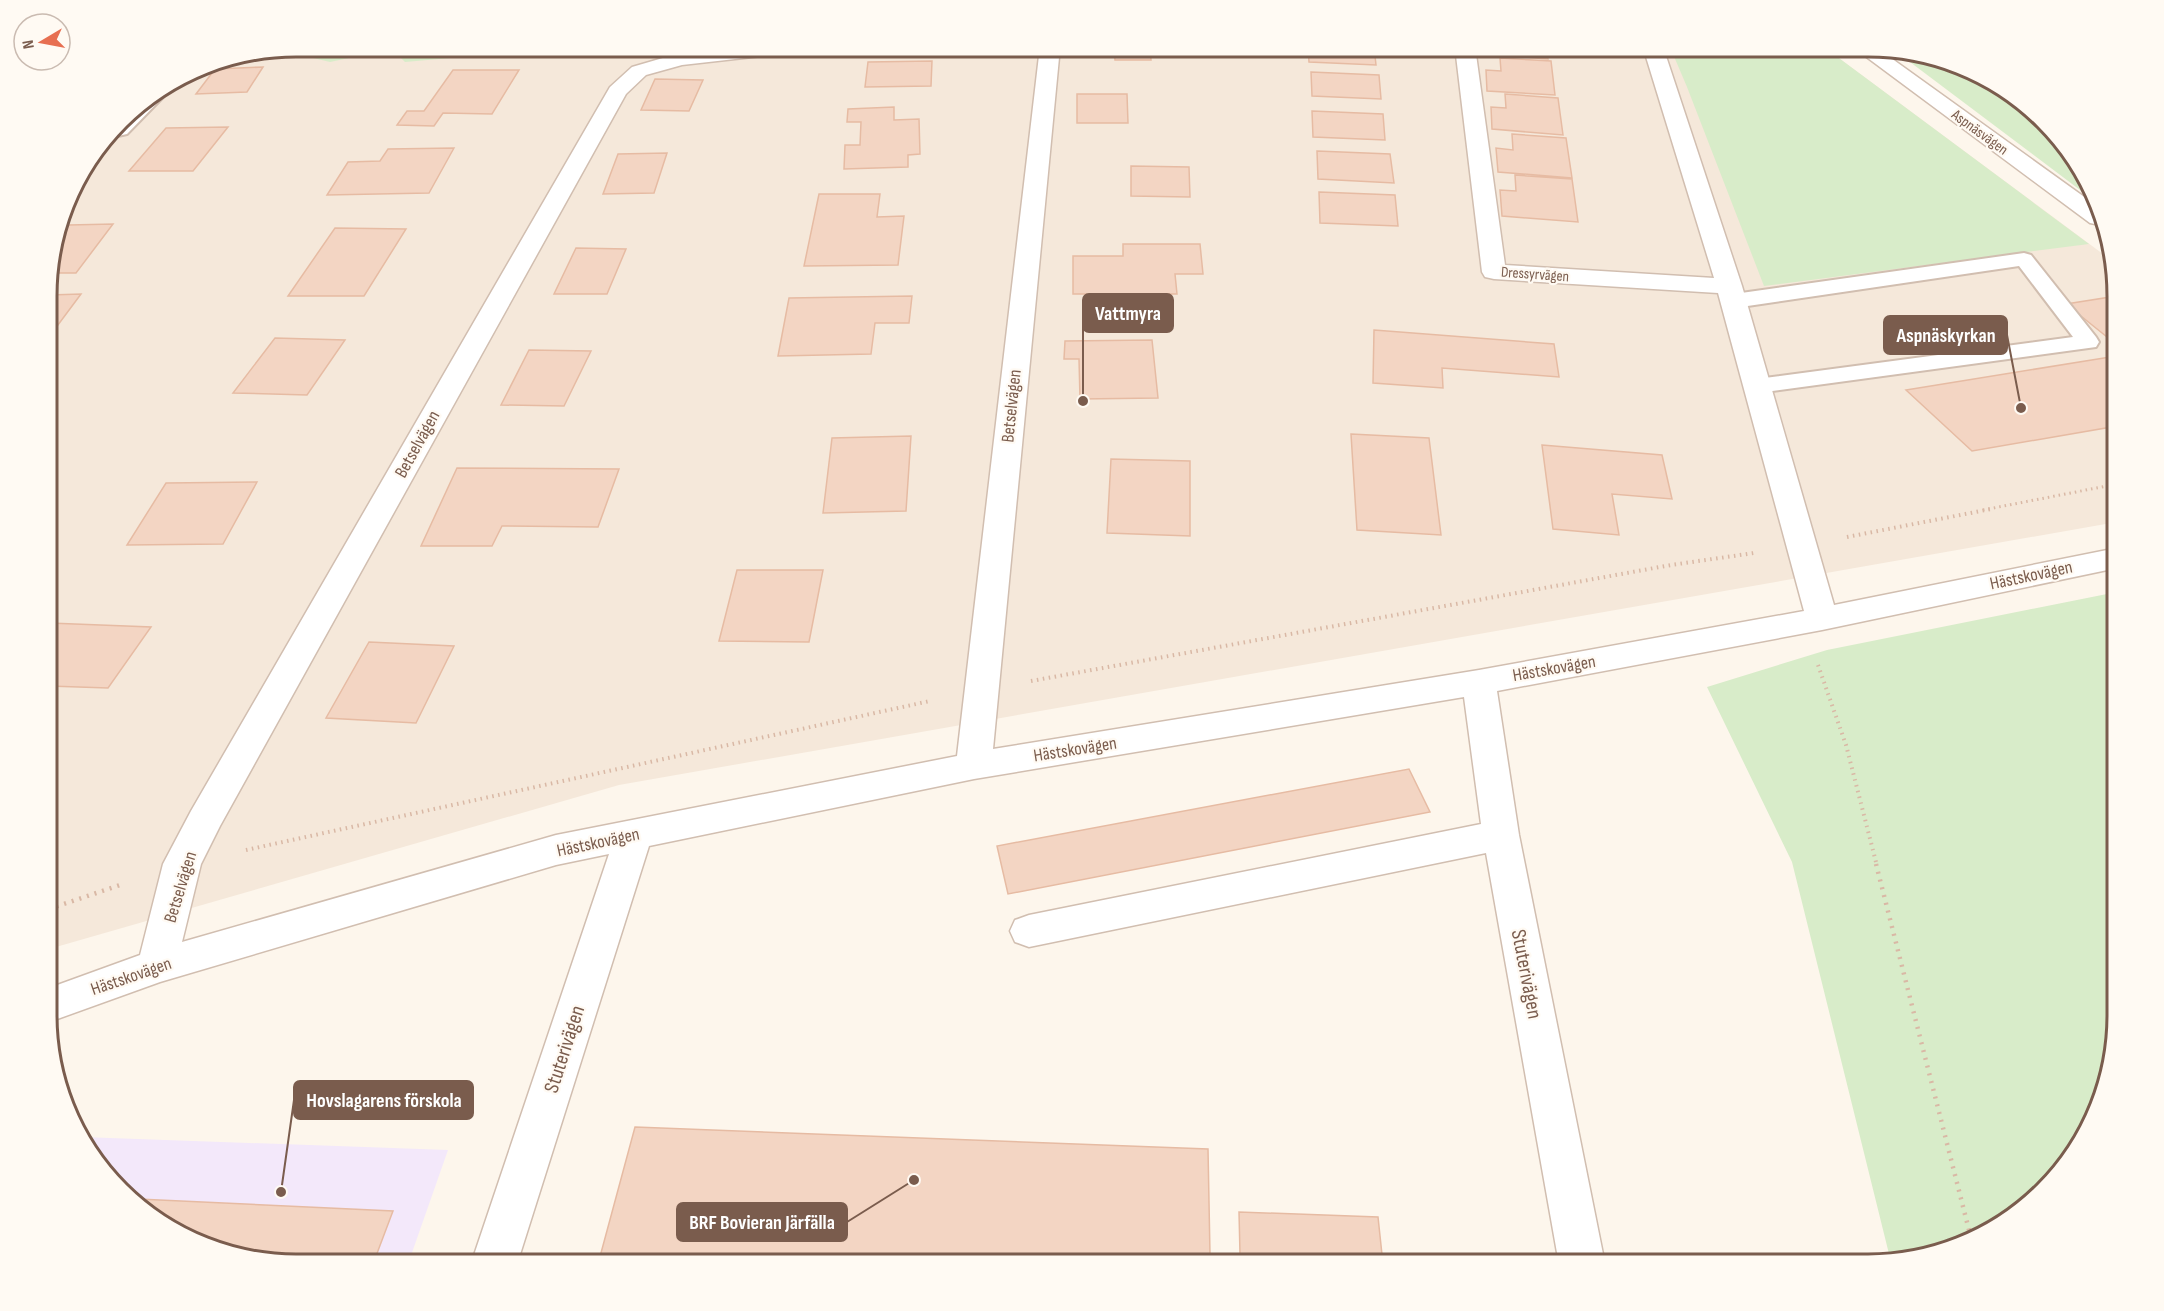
<svg xmlns="http://www.w3.org/2000/svg" width="2164" height="1311" viewBox="0 0 2164 1311" font-family="'Sofia Sans Condensed',sans-serif">
  <style>
    .residential { fill: #f5e8da }
    .education { fill: #f3e8fa }
    .green { fill: #d8ecc9 }
    .building { fill: #f3d5c3; stroke: #e6bba3; stroke-width: 1.5 }
    .lines { fill: none; stroke-linecap: round; stroke-linejoin: round }
    .lane-casing { stroke: #d1beb0; stroke-width: 4 }
    .street-casing { stroke: #d1beb0; stroke-width: 3 }
    .path-far2 { stroke: #d9b8a5; stroke-width: 3; stroke-dasharray: 1.5 4; stroke-linecap: butt }
    .path-far1 { stroke: #d9b8a5; stroke-width: 4; stroke-dasharray: 1.5 4.5; stroke-linecap: butt }
    .path { stroke: #d9b8a5; stroke-width: 4.5; stroke-dasharray: 2 6; stroke-linecap: butt }
    .lane { fill: #fff; fill-rule: evenodd }
    .street { fill: #fff; fill-rule: evenodd }
    .labels { text-anchor: middle; stroke-width: 4.5; stroke-linejoin: round; paint-order: stroke }
    .far-street-label { font-size: 15px; fill: #7a5c4d; stroke: #fffaf3 }
    .street-label { font-size: 18px; fill: #7a5c4d; stroke: #fffaf3 }
    .near-street-label { font-size: 21px; fill: #7a5c4d; stroke: #fffaf3 }
    .rim { fill: none; stroke: #7a5c4d; stroke-width: 3 }
    .leader { fill: none; stroke: #7a5c4d; stroke-width: 2 }
    .callout-dot { fill: #7a5c4d; stroke: #fffaf3; stroke-width: 2 }
    .callout { fill: #7a5c4d; stroke: #7a5c4d; stroke-width: 2 }
    .callout-label { font-size: 20px; text-anchor: middle; font-weight: bold; fill: #fff }
  </style>
  <rect width="100%" height="100%" fill="#fdf6ec"/>
  <path class="residential" d="M296,47H1824L2111,260L2117,280V522L619,785L49,949V264L72,186L131,109L201,65Z"/>
  <path class="education" d="M82,1137L448,1150L408,1264H296L231,1256L171,1231L88,1153Z"/>
  <path class="green" d="M296,47H502L473,56L405,62L392,49L330,62L280,50Z
    M1670,47H1824L2089,244L1764,286L1687,87Z
    M1906,52L1933,55L1993,80L2044,119L2084,171L2092,199L1902,56L1909,55Z
    M2117,592V1031L2084,1140L2044,1192L1993,1231L1891,1262L1792,862L1707,687L1827,650Z"/>
  <path class="building" d="M1114,47H1150L1151,60H1115Z
    M1308,47H1374L1376,65L1309,62Z
    M1482,47H1546L1548,59L1482,54Z
    M1500,58L1551,61L1555,95L1487,91L1486,70L1501,71Z
    M932,61L931,86L865,87L868,62Z
    M263,67L247,92L196,94L215,69Z
    M453,70H519L492,114L443,113L434,126L397,125L407,111H424Z
    M1311,72L1379,75L1381,99L1312,96Z
    M655,79L703,80L689,111L641,110Z
    M1077,94H1127L1128,123H1077Z
    M1505,94L1558,98L1563,135L1492,129L1491,107L1506,108Z
    M894,107V120L919,119L920,154L908,155V167L844,169L845,145H860L861,122H847L848,109Z
    M1312,111L1383,114L1385,140L1313,137Z
    M228,127L193,171H129L166,128Z
    M1512,134L1566,138L1572,178L1498,172L1496,148L1513,150Z
    M454,148L429,193L327,195L348,162L380,161L388,149Z
    M1317,151L1390,154L1394,183L1318,179Z
    M667,153L654,193L603,194L618,154Z
    M1131,166L1189,167L1190,197L1131,196Z
    M1515,175L1572,179L1578,222L1502,216L1500,190L1516,191Z
    M1319,192L1395,195L1398,226L1320,223Z
    M819,194H880L877,217L904,216L898,265L804,266Z
    M113,224L76,273H49V264L55,242L69,225Z
    M335,228L406,229L364,296H288Z
    M1123,244H1200L1203,274H1175L1177,294H1073V256H1123Z
    M576,248L626,249L607,294H554Z
    M81,294L49,337V295Z
    M912,296L909,323H875L871,354L778,356L789,298Z
    M2117,296V345L2066,304Z
    M1374,330L1554,344L1559,377L1442,368L1443,388L1373,383Z
    M275,338L345,340L307,395L233,393Z
    M1152,340L1158,398L1080,399L1079,359H1064L1065,341Z
    M529,350L591,351L564,406L501,405Z
    M2110,357L2117,362V426L1972,451L1906,390Z
    M1351,434L1429,438L1441,535L1357,530Z
    M911,436L906,511L823,513L832,438Z
    M1542,445L1662,455L1672,499L1612,494L1619,535L1553,529Z
    M1111,459L1190,461V536L1107,533Z
    M457,468L619,469L598,527L502,526L492,546H421Z
    M257,482L223,544L127,545L166,483Z
    M737,570H823L809,642L719,641Z
    M49,623L151,627L108,688L49,686Z
    M369,642L454,646L416,723L326,718Z
    M1409,769L1430,812L1008,894L997,846Z
    M635,1127L1208,1149L1210,1254H1240L1239,1212L1378,1217L1383,1264H598Z
    M138,1199L393,1211L373,1264H296L231,1256L171,1231Z"/>
  <g class="lines">
    <g class="lane-casing">
      <path id="lane" d="M164,88L167,92L164,96L127,134L109,138L131,109Z
        M2024,253L2031,255L2096,337L2099,342L2096,347L1757,393L1749,391L1745,386L1749,381L1757,379L2073,337L2019,266L1734,308L1726,306L1723,301L1726,296L1734,294Z"/>
    </g>
    <g class="street-casing">
      <path id="street" d="M738,47H798L795,51L788,53L682,65L646,75L626,94L220,826L201,864L182,942L556,835L957,756L1040,47H1060L993,749L1479,670L1804,611L1718,293L1494,279L1485,277L1482,272L1455,47H1475L1505,265L1714,278L1643,47H1663L1742,286L1834,605L2117,548V568L1822,630L1497,691L1519,835L1605,1264H1559L1486,853L1029,947L1015,942L1010,931L1015,920L1029,915L1481,824L1464,697L974,779L649,846L517,1264H471L609,854L556,865L160,982L49,1022V988L140,955L163,864L191,811L610,87L632,67L680,53Z
        M1853,47L1877,48L2094,204L2100,225L2090,223Z"/>
    </g>
    <path class="path-far2" d="M1983,510L2117,484"/>
    <path class="path-far1" d="M1847,537L1991,509
      M1818,665L1846,745L1877,866
      M1031,681L1671,565L1754,553
      M246,850L930,701"/>
    <path class="path" d="M1876,864L1971,1238
      M49,909L123,884"/>
    <use href="#lane" class="lane"/>
    <use href="#street" class="street"/>
  </g>
  <g class="labels">
    <g class="far-street-label">
      <text transform="translate(1980 132) rotate(36)" y="5">Aspnäsvägen</text>
      <text transform="translate(1535 274) rotate(4)" y="5">Dressyrvägen</text>
    </g>
    <g class="street-label">
      <text transform="translate(1011 406) rotate(-84)" y="6">Betselvägen</text>
      <text transform="translate(417 444) rotate(-61)" y="6">Betselvägen</text>
      <text transform="translate(2031 575) rotate(-12)" y="6">Hästskovägen</text>
      <text transform="translate(1554 668) rotate(-10)" y="6">Hästskovägen</text>
      <text transform="translate(1075 749) rotate(-9)" y="6">Hästskovägen</text>
      <text transform="translate(598 842) rotate(-12)" y="6">Hästskovägen</text>
      <text transform="translate(180 887) rotate(-73)" y="6">Betselvägen</text>
      <text transform="translate(131 976) rotate(-19)" y="6">Hästskovägen</text>
    </g>
    <g class="near-street-label">
      <text transform="translate(1527 974) rotate(79)" y="7">Stuterivägen</text>
      <text transform="translate(564 1049) rotate(-72)" y="7">Stuterivägen</text>
    </g>
  </g>
  <path d="M0 0H2164V1311H0ZM296 57H1868A239 239 0 0 1 2107 296V1015A239 239 0 0 1 1868 1254H296A239 239 0 0 1 57 1015V296A239 239 0 0 1 296 57Z" fill="#fffaf3" fill-rule="evenodd"/>
  <path class="rim" d="M296 57H1868A239 239 0 0 1 2107 296V1015A239 239 0 0 1 1868 1254H296A239 239 0 0 1 57 1015V296A239 239 0 0 1 296 57Z"/>
  <path class="leader" d="M1083 401L1083 313M2021 408L2007 335M281 1192L294 1100M914 1180L847 1222"/>
  <g class="callout-dot">
    <circle cx="1083" cy="401" r="6"/>
    <circle cx="2021" cy="408" r="6"/>
    <circle cx="281" cy="1192" r="6"/>
    <circle cx="914" cy="1180" r="6"/>
  </g>
  <g class="callout">
    <rect x="1083" y="294" width="90" height="38" rx="6"/>
    <rect x="1884" y="316" width="123" height="38" rx="6"/>
    <rect x="294" y="1081" width="179" height="38" rx="6"/>
    <rect x="677" y="1203" width="170" height="38" rx="6"/>
  </g>
  <g class="callout-label">
    <text x="1128" y="320">Vattmyra</text>
    <text x="1946" y="342">Aspnäskyrkan</text>
    <text x="384" y="1107">Hovslagarens förskola</text>
    <text x="762" y="1229">BRF Bovieran Järfälla</text>
  </g>
  <g transform="translate(42 42) rotate(260)"><circle r="28" fill="#fffaf3" stroke="#cabbb1" stroke-width="1.5"/>
  <path d="M0-4.5L10 22L0 15L-10 22Z" fill="#e76f51"/>
  <text y="-9" font-size="16" font-weight="bold" text-anchor="middle" fill="#7a5c4d">N</text>
  </g>
</svg>
